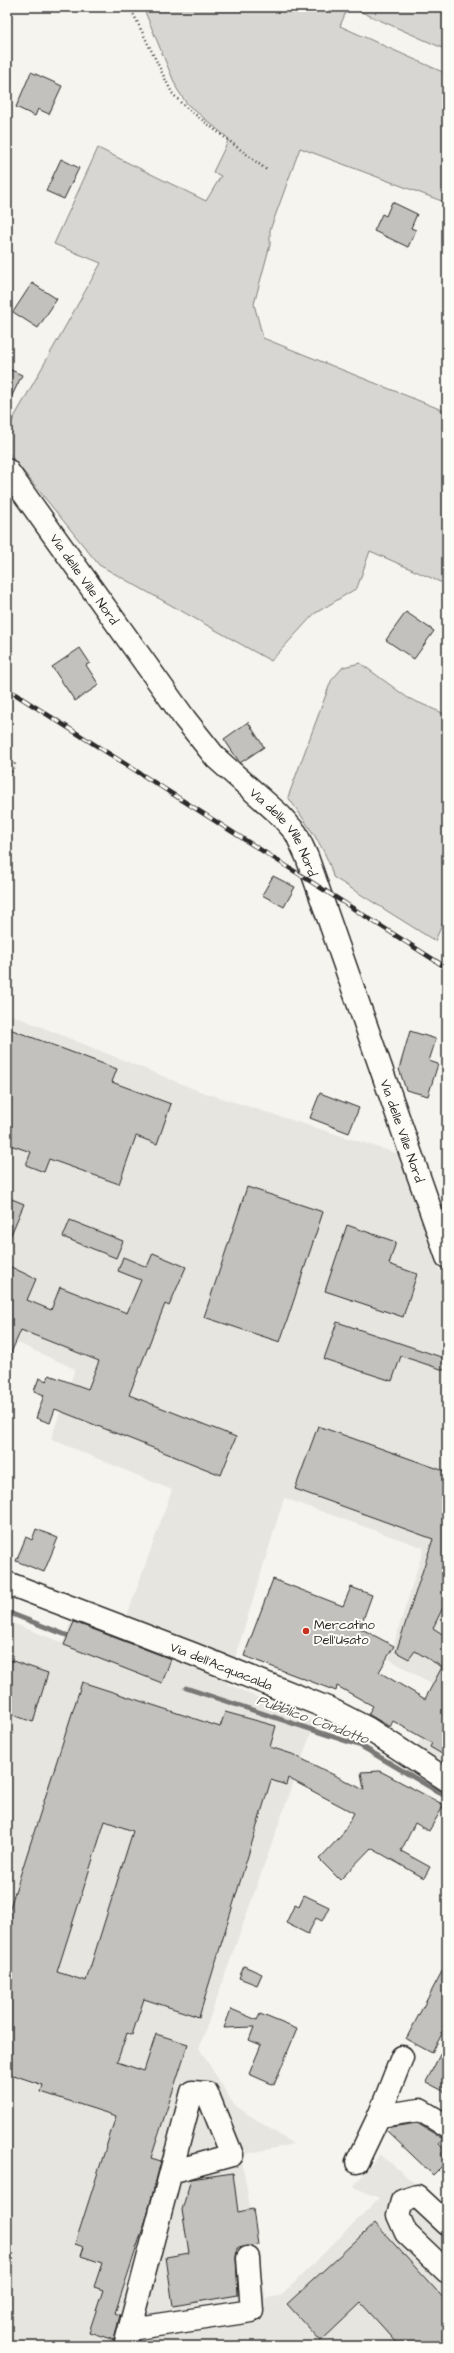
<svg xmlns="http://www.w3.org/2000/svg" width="454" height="2353" viewBox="0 0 454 2353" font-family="'Architects Daughter',sans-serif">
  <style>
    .built { fill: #e6e5e0 }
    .green { fill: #d7d6d2; stroke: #81807e }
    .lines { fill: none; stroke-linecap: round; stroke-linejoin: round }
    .stream { stroke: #797877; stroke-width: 5 }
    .building { fill: #c2c1be; stroke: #2b2b2b; fill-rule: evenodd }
    .minor-casing { stroke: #2b2b2b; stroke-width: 25 }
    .path { stroke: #2b2b2b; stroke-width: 2.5; stroke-dasharray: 1 3; stroke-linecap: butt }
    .minor { stroke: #fdfcf7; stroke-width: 22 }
    .rail-casing { stroke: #2b2b2b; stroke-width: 4.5 }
    .rail { stroke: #fdfcf7; stroke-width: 3; stroke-dasharray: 9; stroke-linecap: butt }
    .poi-dot { fill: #c8321e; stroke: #fdfcf7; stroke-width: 1.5 }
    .labels { text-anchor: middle; stroke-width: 4; stroke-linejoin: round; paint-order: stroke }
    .street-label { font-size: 13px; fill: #2b2b2b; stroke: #fdfcf7 }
    .poi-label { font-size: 13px; fill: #2b2b2b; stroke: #fdfcf7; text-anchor: start }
    .water-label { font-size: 14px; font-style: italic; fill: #585857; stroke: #fdfcf7 }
  </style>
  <rect width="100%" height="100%" fill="#f5f4ef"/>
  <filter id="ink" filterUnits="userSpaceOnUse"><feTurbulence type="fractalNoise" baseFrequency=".025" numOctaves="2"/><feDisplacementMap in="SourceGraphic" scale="8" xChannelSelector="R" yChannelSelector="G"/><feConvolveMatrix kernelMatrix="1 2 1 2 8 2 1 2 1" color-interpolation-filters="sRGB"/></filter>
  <g filter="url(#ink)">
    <path class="built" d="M7,1013L199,1091L399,1154L447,1291V1766L417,1746L446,1692L389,1659L424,1548L284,1498L227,1684L315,1722L199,2048L234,2105L293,2144L241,2155L266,2299L282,2295L379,2198L353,2187L380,2154L447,2211V2346H7V1621L63,1643L79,1600L126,1619L172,1490L51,1439L75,1369L7,1338Z"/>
    <path class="green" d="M143,7H348L340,26L447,74V203L300,148L270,230V245L254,304L263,338L447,412V585L370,551L357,588L314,614L271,661L99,565L7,451V430L101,263L54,244L98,148L206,201L221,176L213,172L229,139L187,104L177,89Z
      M350,7H447V50Z
      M360,663L408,698L447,715V913L435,941L333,877C328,850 303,819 288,797L331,681L343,667Z"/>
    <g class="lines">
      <path class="stream" d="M7,1612L66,1635
        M186,1688L361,1746L447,1797"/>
    </g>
    <path class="building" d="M31,72L62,86L49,114L38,109L35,116L16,107Z
      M61,159L79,168L64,199L46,191Z
      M392,202L417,214L411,228L416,230L408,247L374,231L382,214L386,216Z
      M32,283L57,299L38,328L13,312Z
      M7,368L22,375L7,406Z
      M406,612L434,631L414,659L386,640Z
      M80,648L90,663L86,665L99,685L75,701L52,667Z
      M248,722L264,747L240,763L224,739Z
      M273,876L295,887L284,907L262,895Z
      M7,1028L117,1069L112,1082L171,1104L157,1144L136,1136L119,1184L49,1159L44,1172L26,1165L31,1152L7,1144Z
      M410,1031L436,1039L429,1061L438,1064L428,1096L406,1090L399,1069Z
      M320,1093L359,1108L349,1133L310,1118Z
      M247,1187L323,1212L280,1342L204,1317Z
      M7,1197L24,1204L7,1244Z
      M70,1220L123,1241L116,1258L63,1237Z
      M347,1225L396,1242L389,1264L417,1274L403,1317L325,1291Z
      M153,1253L186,1267L169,1306L165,1304L129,1395L236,1437L221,1475L55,1409L50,1423L36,1418L44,1395L34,1391L39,1378L47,1381L49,1375L88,1389L99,1361L21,1330L7,1362V1265L36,1279L27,1300L51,1310L60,1287L127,1313L141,1280L118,1271L123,1257L147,1267Z
      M337,1322L447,1359V1371L401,1356L392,1381L324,1359Z
      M318,1426L447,1472V1599L433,1628L447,1637V1757L430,1747L432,1743L393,1721L390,1727L368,1714L373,1706L337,1686L336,1691L244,1656L273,1579L343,1606L351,1587L372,1595L360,1628L394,1646L379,1672L425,1699L442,1667L415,1651L409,1659L396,1652L433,1539L295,1489Z
      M36,1529L58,1538L44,1572L16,1561L26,1537L32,1540Z
      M74,1622L171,1659L162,1683L64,1645Z
      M7,1659L48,1673L33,1722L7,1713Z
      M82,1682L220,1727L225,1712L276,1726L270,1747L292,1754L364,1790L361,1772L380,1771L444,1805L429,1831L415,1823L401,1851L430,1867L424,1878L371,1848L340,1880L319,1859L341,1836L354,1813L288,1778L286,1785L271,1780L199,2017L144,1999L132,2035L127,2033L117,2062L144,2071L156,2034L188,2044L151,2158L161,2161L146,2219L115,2313L120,2315L114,2340L89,2332L103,2290L94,2287L102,2263L81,2256L84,2247L75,2244L116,2116L41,2092L43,2085L7,2073V1917ZM105,1821L133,1831L86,1981L57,1972Z
      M304,1895L329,1907L322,1921L316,1918L308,1934L286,1923L295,1904L299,1906Z
      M447,1962V2024L432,2053L406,2039Z
      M244,1966L262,1974L257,1985L239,1978Z
      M231,2009L257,2020L260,2014L297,2029L274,2085L249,2074L261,2045L249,2040L254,2027L224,2028Z
      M447,2041V2093L426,2082Z
      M417,2123L443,2139L439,2144L445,2150L441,2154L447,2161L433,2175L387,2131L391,2127Z
      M233,2173L238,2212L253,2209L258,2245L237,2248L236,2259L238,2295L173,2306L166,2257L189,2253L182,2210L191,2179Z
      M375,2223L447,2302V2346H400L361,2303L321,2341L287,2304Z"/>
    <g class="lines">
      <g class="minor-casing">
        <g id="minor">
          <path id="s1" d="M7,470L185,719L216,758L280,815L296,833L307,857L447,1257"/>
          <path id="s2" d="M7,1583L193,1654L330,1709L367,1728L447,1780"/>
          <path d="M379,2116L420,2110L447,2126"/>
          <path d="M357,2162L379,2116L402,2057"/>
          <path d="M447,2224L417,2196L402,2201L398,2215L406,2233L447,2272"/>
          <path d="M130,2329L252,2311L248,2258"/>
          <path d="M125,2346L192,2092L207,2093L232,2155L171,2172"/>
        </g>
      </g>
      <path class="path" d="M130,7L172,93L183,105L268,171
        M7,783L16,761"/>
      <use href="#minor" class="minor"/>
      <g class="rail-casing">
        <path id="rail" d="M7,689L447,968"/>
      </g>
      <use href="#rail" class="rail"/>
    </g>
  </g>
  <circle class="poi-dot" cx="306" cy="1631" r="4"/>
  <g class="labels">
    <g class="street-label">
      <text dy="5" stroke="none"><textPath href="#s1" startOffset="134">Via delle Ville Nord</textPath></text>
      <text dy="5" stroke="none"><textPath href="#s1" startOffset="458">Via delle Ville Nord</textPath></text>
      <text dy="5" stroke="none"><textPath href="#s1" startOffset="782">Via delle Ville Nord</textPath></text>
      <text dy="5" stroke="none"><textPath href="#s2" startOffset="230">Via dell'Acquacalda</textPath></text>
    </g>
    <g class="poi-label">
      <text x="314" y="1629">Mercatino<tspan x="314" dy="15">Dell'Usato</tspan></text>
    </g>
    <g class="water-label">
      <text transform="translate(313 1719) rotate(20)" y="5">Pubblico Condotto</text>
    </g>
  </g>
  <rect width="454" height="2353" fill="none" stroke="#fdfcf7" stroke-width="24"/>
  <rect x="12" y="12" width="430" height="2329" fill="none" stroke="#2b2b2b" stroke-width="1.5" filter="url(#ink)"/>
</svg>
